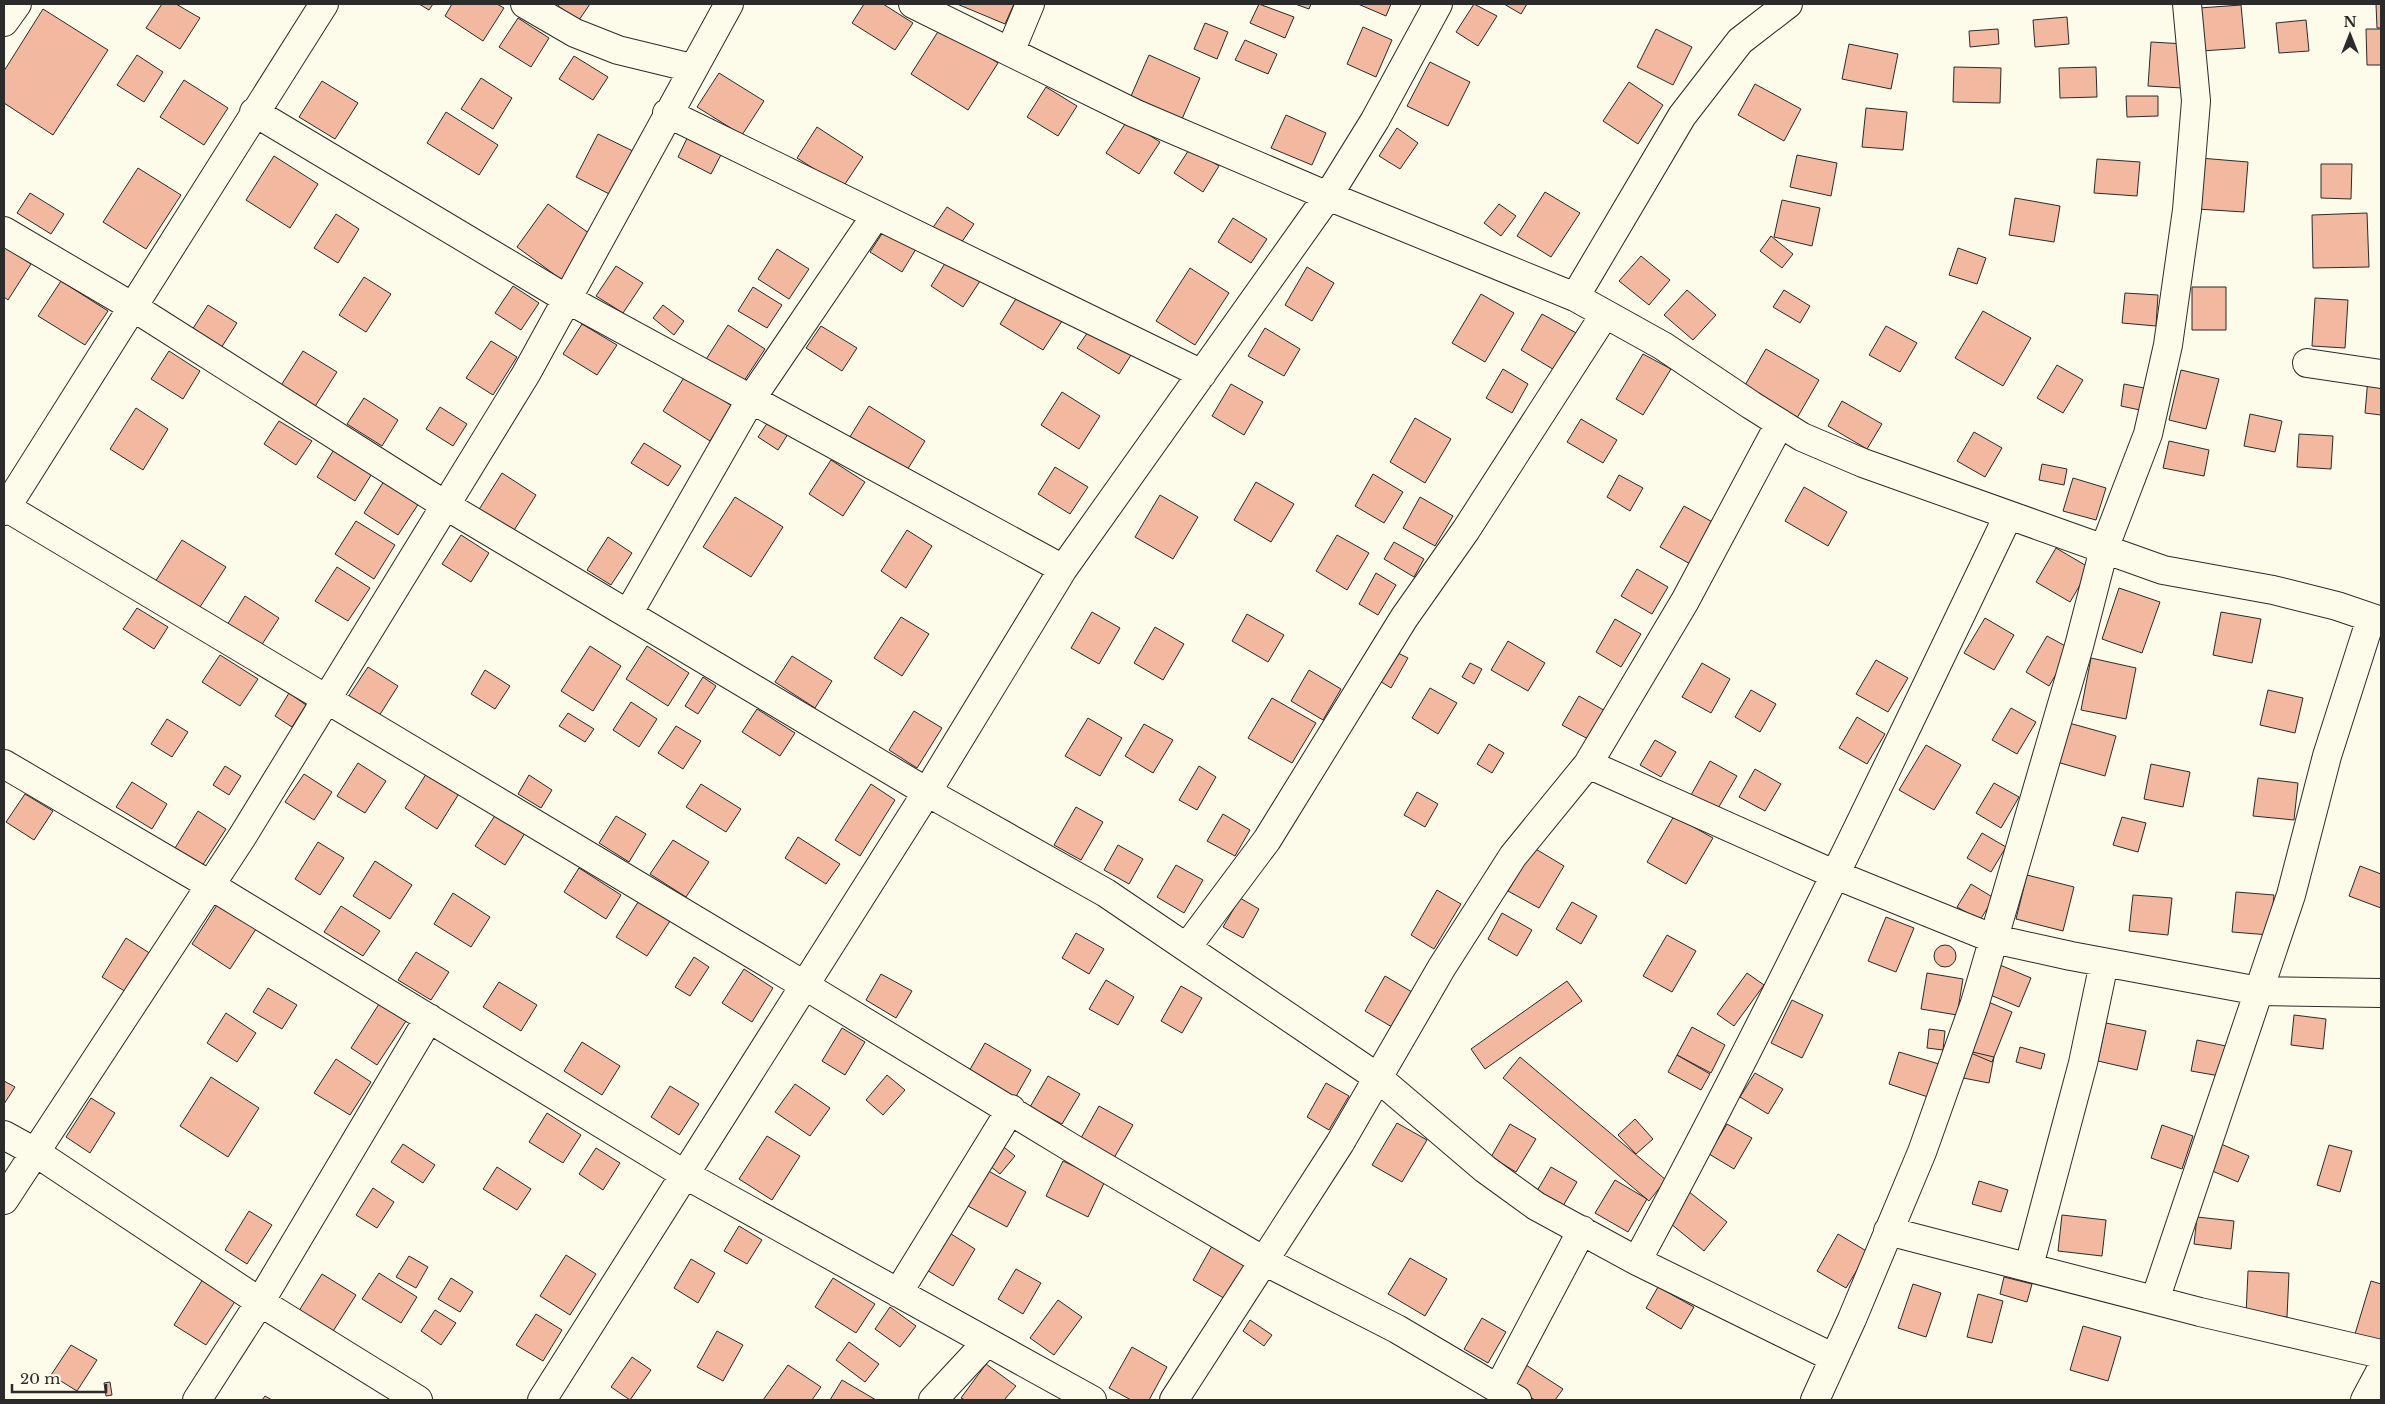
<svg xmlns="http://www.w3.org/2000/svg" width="2385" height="1404" viewBox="0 0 2385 1404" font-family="'Libre Baskerville',serif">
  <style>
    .building { fill: #f2b8a0; stroke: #2b2b2b }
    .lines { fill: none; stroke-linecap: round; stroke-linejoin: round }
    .minor-casing { stroke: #2b2b2b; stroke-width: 30 }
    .minor { stroke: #fdfbea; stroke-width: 28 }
  </style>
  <rect width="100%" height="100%" fill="#fdfbea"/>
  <path class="building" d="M162,4H176L200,18L180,49L146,28Z
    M419,4H433L429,10Z
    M452,4H497L504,8L483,41L445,16Z
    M559,4H590L579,20L558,6Z
    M864,4H883L913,23L895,50L852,23Z
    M957,4H1014L1005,24Z
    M1259,4L1294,17L1285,38L1250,23Z
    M1295,4H1311L1309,9Z
    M1358,4H1391L1386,16Z
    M1474,4L1497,16L1478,46L1456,32Z
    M1504,4H1527L1521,14Z
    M2376,4H2381V28H2377Z
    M2241,5L2245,48L2202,51L2199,8Z
    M43,9L108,50L53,135L4,103V71Z
    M2067,17L2069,44L2035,47L2033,20Z
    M518,18L549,38L531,67L499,47Z
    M2306,20L2309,51L2279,53L2276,23Z
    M1205,23L1228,32L1217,59L1194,49Z
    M941,27L998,63L968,110L911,74Z
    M1363,27L1392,40L1376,77L1347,64Z
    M1656,29L1692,47L1673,85L1637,67Z
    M1998,29L1999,44L1970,47L1969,31Z
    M2366,29H2381V65H2367Z
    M1245,40L1277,54L1268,74L1235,60Z
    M2151,42L2185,44L2182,88L2148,86Z
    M1849,44L1898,54L1891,89L1842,79Z
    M137,55L163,72L144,102L117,85Z
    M1149,55L1200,78L1182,119L1131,96Z
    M574,56L608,77L593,100L559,79Z
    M1430,62L1470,82L1448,126L1407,106Z
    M1954,67L2001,68L2000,103L1953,102Z
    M2096,67L2097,97L2060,98L2059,68Z
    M719,73L764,101L742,135L697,107Z
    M481,78L512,98L493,129L461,109Z
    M184,80L228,108L204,145L160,117Z
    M322,81L358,103L335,139L299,117Z
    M1629,82L1663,105L1638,144L1603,121Z
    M1755,84L1801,109L1784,141L1738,115Z
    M1046,87L1077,106L1058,136L1027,117Z
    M2126,96H2158V116L2127,117Z
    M1866,108L1907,112L1903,150L1862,147Z
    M446,112L498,145L479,175L427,143Z
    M1286,115L1326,133L1312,165L1271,148Z
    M1127,121L1160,142L1139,174L1106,153Z
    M817,127L863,157L843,187L797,158Z
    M1397,128L1418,143L1400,169L1379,156Z
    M690,132L724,149L711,174L678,157Z
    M598,134L637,153L615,197L576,177Z
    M1190,148L1219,166L1203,192L1174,173Z
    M1797,155L1837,163L1831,196L1790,187Z
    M274,156L318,184L290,228L246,200Z
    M2200,158L2248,162L2244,212L2197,209Z
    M2097,159L2140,162L2137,196L2094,193Z
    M2321,164H2352L2351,199L2321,198Z
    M138,168L181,195L146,249L103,222Z
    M1545,192L1580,213L1551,257L1517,236Z
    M30,193L64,214L51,234L17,213Z
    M2015,198L2060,206L2054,242L2009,235Z
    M1782,200L1820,208L1812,246L1774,237Z
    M548,204L593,236L562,280L517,247Z
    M1499,204L1516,216L1501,236L1484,223Z
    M947,207L974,224L959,246L932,229Z
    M2367,213L2369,267L2313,268L2312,215Z
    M336,214L359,229L338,263L314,248Z
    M1233,218L1267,239L1251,263L1218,242Z
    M885,229L916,249L902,272L870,252Z
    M1771,236L1793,254L1782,268L1760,251Z
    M4,246L31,264L8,300L4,297Z
    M1958,248L1986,258L1977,284L1949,275Z
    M777,249L809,269L789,299L758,279Z
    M1641,256L1670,280L1649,305L1619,281Z
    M949,257L982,278L963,307L931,286Z
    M616,266L643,283L623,313L596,296Z
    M1307,267L1334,283L1312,321L1285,305Z
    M1190,268L1229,293L1195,345L1156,321Z
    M364,277L391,294L366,332L339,315Z
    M61,281L108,311L85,345L38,316Z
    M513,286L539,303L521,330L495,313Z
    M753,287L782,305L767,328L738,311Z
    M2192,287H2226V330H2192Z
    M1687,290L1716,315L1693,340L1664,315Z
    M1784,290L1810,306L1800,323L1773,307Z
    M2125,293L2158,295L2156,326L2122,323Z
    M1019,294L1062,321L1043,350L1000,324Z
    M1481,294L1514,313L1485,362L1452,343Z
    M2315,298L2348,300L2345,348L2312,346Z
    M208,305L237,323L221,348L192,330Z
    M663,305L684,321L674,335L653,318Z
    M1983,311L2031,338L2003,386L1955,358Z
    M1542,314L1578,334L1556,371L1521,350Z
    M582,324L617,345L597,375L563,354Z
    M728,325L765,349L740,387L703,364Z
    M821,326L857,348L842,371L806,348Z
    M1886,326L1917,343L1900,372L1869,355Z
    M1265,328L1300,349L1284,376L1248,356Z
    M1090,329L1131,355L1119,374L1077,348Z
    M491,341L517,357L493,395L466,378Z
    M1766,349L1819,380L1797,418L1744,387Z
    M169,351L200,371L183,399L151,379Z
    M303,351L337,372L314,408L280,387Z
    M1643,354L1671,369L1643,415L1616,399Z
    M2057,365L2083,380L2063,413L2037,398Z
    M1503,369L1528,384L1512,413L1486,398Z
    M2181,370L2219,379L2206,429L2169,420Z
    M685,376L732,406L710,441L663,411Z
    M2368,378L2381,380V415L2365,413Z
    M1231,384L1263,402L1244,435L1212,416Z
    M2124,384L2144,388L2140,410L2121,406Z
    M1062,392L1100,416L1079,449L1041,425Z
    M364,398L398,420L382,446L347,424Z
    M1842,401L1882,424L1867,449L1828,426Z
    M869,406L925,441L904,475L848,440Z
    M440,407L467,424L453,446L426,429Z
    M136,408L168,429L143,470L110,449Z
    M2250,414L2282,421L2275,452L2244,446Z
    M1415,418L1451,439L1425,483L1390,462Z
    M1581,419L1617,440L1603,463L1567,442Z
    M279,421L312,441L296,465L264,444Z
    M768,422L788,434L778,450L758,437Z
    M1974,432L2002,448L1985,477L1957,461Z
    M2299,434L2333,436L2331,469L2297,467Z
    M2169,441L2209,450L2204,476L2163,468Z
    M644,443L681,466L668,486L631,463Z
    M335,448L373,472L355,501L317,477Z
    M831,460L865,482L843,516L809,494Z
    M2042,464L2067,469L2064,485L2039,480Z
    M1055,467L1088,487L1070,514L1038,494Z
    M502,473L536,495L513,532L478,511Z
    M1373,474L1403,492L1384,523L1355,506Z
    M1619,475L1643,488L1630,511L1607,497Z
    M2073,478L2106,488L2096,520L2063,511Z
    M384,481L419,503L398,535L364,513Z
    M1256,482L1294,504L1271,542L1234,520Z
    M1804,487L1847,512L1828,546L1785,521Z
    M1160,495L1198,517L1173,559L1135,537Z
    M735,497L783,527L751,577L703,547Z
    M1420,497L1453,516L1435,546L1403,528Z
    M1684,506L1716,524L1692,565L1660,547Z
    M356,521L395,545L374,579L335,554Z
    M907,530L932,546L906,588L881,571Z
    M461,535L489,553L471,582L442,564Z
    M1337,535L1369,553L1347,590L1316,571Z
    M608,537L632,553L611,585L587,570Z
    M182,540L226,567L198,610L155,582Z
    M1394,542L1424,559L1414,577L1384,559Z
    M2056,548L2090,568L2070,602L2036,582Z
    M337,567L370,588L348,621L315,601Z
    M1637,569L1668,587L1652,614L1621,596Z
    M1376,573L1396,585L1378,615L1359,604Z
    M2119,588L2160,602L2142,653L2102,639Z
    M245,596L279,618L261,646L227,625Z
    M137,608L168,627L154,649L123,629Z
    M1092,612L1120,628L1099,664L1071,648Z
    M2221,612L2261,619L2252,663L2213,655Z
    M1247,614L1284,635L1268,662L1232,641Z
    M901,617L929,634L902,676L874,658Z
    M1985,618L2014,635L1994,670L1964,653Z
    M1615,619L1641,634L1621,667L1596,652Z
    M1155,627L1184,644L1163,680L1134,663Z
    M2047,636L2071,649L2049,686L2026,672Z
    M1508,641L1545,663L1528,691L1491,670Z
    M590,646L621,666L593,711L561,691Z
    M647,646L689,673L668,706L626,679Z
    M1392,650L1408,658L1391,688L1375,678Z
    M220,655L258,679L240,706L202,682Z
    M792,656L832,681L815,708L775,682Z
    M2091,658L2136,668L2126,719L2081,710Z
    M1876,660L1908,678L1888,712L1856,694Z
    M1470,663L1482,669L1474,684L1462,677Z
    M1702,663L1730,679L1711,713L1682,697Z
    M368,667L398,686L379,716L348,697Z
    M485,670L510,686L495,709L471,694Z
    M1309,670L1341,689L1323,720L1291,701Z
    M703,677L716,686L698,714L685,706Z
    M1430,688L1457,703L1438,734L1412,718Z
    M1751,690L1776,704L1760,732L1735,717Z
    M2268,690L2303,698L2295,733L2260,725Z
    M289,693L306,705L292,727L275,716Z
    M1579,696L1607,712L1590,740L1562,725Z
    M1272,698L1316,723L1292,763L1248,738Z
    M631,702L657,719L639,747L613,730Z
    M2011,708L2036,722L2017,754L1992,740Z
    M757,709L795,733L780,756L742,732Z
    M914,711L942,728L917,768L889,750Z
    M568,713L594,729L585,742L559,726Z
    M1857,717L1885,734L1867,764L1839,748Z
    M1088,718L1122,738L1100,776L1065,756Z
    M167,719L188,732L172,757L151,744Z
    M2069,723L2116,736L2105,776L2057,762Z
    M1144,724L1173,740L1153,773L1125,756Z
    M676,726L701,741L683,769L658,753Z
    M1655,740L1676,752L1661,777L1640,765Z
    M1489,744L1504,753L1492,773L1477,764Z
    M1926,745L1961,765L1934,810L1899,790Z
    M1710,761L1737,776L1717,810L1691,795Z
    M358,763L386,781L365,813L337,796Z
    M2151,764L2190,772L2183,807L2144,799Z
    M225,766L241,776L229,795L213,785Z
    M1199,766L1216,777L1197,810L1179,800Z
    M1755,769L1781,784L1765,811L1739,797Z
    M428,771L460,792L437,829L405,808Z
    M304,774L332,792L314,820L285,802Z
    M529,775L552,790L541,808L518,794Z
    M2258,778L2298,783L2294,820L2253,816Z
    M132,782L167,804L152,829L116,807Z
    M1994,783L2019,797L2001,828L1976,813Z
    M701,784L741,809L726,832L686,807Z
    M871,784L895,800L860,856L835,840Z
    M1417,792L1438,804L1425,827L1404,815Z
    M25,794L53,811L34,840L6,822Z
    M1076,807L1103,822L1081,860L1054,845Z
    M198,811L226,829L202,866L175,848Z
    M498,811L527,830L505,865L475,846Z
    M1223,814L1250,830L1235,856L1207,841Z
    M616,816L646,834L629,862L599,843Z
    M1674,816L1713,838L1686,884L1647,862Z
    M2122,817L2146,823L2138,852L2113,845Z
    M1982,833L2006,847L1991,872L1967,858Z
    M798,837L840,864L826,884L785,858Z
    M673,840L709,862L686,897L650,874Z
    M318,842L344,858L320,895L295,879Z
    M1118,845L1143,859L1129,884L1104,870Z
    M1534,848L1564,866L1539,908L1508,891Z
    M375,861L412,885L390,919L353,896Z
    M1176,865L1203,880L1184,913L1157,897Z
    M2360,866L2381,874V908L2349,896Z
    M579,868L621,895L606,919L564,892Z
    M2027,875L2074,887L2063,931L2016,919Z
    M1971,884L1994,898L1980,920L1957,907Z
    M1437,890L1461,904L1434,949L1411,935Z
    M2236,892L2274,895L2270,935L2232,932Z
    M453,893L490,917L471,947L434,924Z
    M2133,895L2172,898L2168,935L2129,931Z
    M1240,898L1259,909L1243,938L1223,927Z
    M640,899L672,918L647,956L616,937Z
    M1572,902L1597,916L1581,944L1556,929Z
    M217,905L256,929L230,969L192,944Z
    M341,906L380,931L363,956L324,932Z
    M1502,913L1532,930L1517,956L1488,939Z
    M1886,917L1914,928L1896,972L1868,961Z
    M1076,933L1104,949L1089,974L1062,958Z
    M1667,935L1696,951L1672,992L1643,976Z
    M126,938L151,954L126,992L102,977Z
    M1934 956a11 11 0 1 1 22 0a11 11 0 1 1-22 0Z
    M416,952L449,972L431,1000L398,980Z
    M694,957L709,967L690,996L675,987Z
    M2000,965L2031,978L2019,1007L1988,994Z
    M744,969L773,988L752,1022L722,1003Z
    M1747,973L1764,985L1734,1026L1717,1014Z
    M1927,973L1963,979L1957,1015L1921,1009Z
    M881,974L912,991L896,1018L866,1000Z
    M1385,976L1412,992L1392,1027L1365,1011Z
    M1106,980L1134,997L1118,1025L1089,1009Z
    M1567,981L1582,1001L1485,1069L1471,1049Z
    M499,982L537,1005L521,1031L483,1007Z
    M1181,986L1202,998L1182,1033L1161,1021Z
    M268,988L297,1005L282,1029L253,1012Z
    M1792,1000L1823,1015L1802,1058L1771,1043Z
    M1986,1001L2012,1012L1992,1062L1966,1051Z
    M379,1004L406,1021L377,1065L351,1048Z
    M226,1013L256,1033L237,1062L207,1043Z
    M2294,1015L2326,1019L2323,1049L2291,1045Z
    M2106,1023L2146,1031L2137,1070L2098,1061Z
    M1692,1027L1725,1045L1711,1073L1677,1055Z
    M842,1028L865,1042L845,1075L822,1061Z
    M1929,1029L1945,1031L1943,1050L1927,1048Z
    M2197,1040L2226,1046L2220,1076L2191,1071Z
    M582,1042L620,1066L602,1095L564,1071Z
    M985,1043L1031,1070L1014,1100L968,1073Z
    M2020,1047L2045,1054L2041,1069L2016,1062Z
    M1964,1050L1994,1057L1989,1083L1958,1077Z
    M1899,1052L1939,1064L1928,1097L1889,1084Z
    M1677,1055L1710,1074L1701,1090L1668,1072Z
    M1520,1057L1666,1180L1649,1201L1503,1078Z
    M336,1059L371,1082L350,1115L314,1093Z
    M1755,1073L1783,1089L1768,1114L1740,1097Z
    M887,1075L905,1090L883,1115L866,1100Z
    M1048,1076L1080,1094L1062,1124L1030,1107Z
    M211,1077L259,1108L228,1157L180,1126Z
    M4,1081L15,1087L4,1104Z
    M1326,1083L1349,1096L1329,1130L1307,1117Z
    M795,1084L830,1108L810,1136L775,1112Z
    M670,1086L699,1104L679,1135L651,1117Z
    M91,1098L115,1113L90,1153L66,1137Z
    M1099,1106L1133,1125L1114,1158L1081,1138Z
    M547,1113L581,1135L563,1163L529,1142Z
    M1635,1119L1653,1139L1636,1154L1618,1135Z
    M1397,1123L1427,1140L1402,1182L1372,1165Z
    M1510,1124L1536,1139L1516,1172L1491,1157Z
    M1727,1124L1752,1138L1734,1169L1709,1154Z
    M2162,1125L2193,1136L2182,1169L2151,1158Z
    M767,1136L800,1156L772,1200L739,1179Z
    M403,1144L435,1165L423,1183L391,1162Z
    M1000,1144L1015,1156L1000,1174L985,1162Z
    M2221,1144L2249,1156L2238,1182L2210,1170Z
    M2329,1145L2352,1151L2340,1192L2317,1185Z
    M596,1148L620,1163L603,1190L579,1174Z
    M1063,1161L1105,1181L1088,1217L1046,1196Z
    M497,1167L531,1189L517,1210L483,1189Z
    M1551,1167L1577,1182L1563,1206L1537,1191Z
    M985,1169L1026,1192L1007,1227L966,1205Z
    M1615,1180L1647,1199L1628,1232L1595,1213Z
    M1979,1181L2008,1190L2001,1212L1972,1204Z
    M373,1188L394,1202L377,1228L356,1215Z
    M1688,1191L1727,1222L1704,1251L1665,1219Z
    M249,1211L272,1225L247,1264L225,1250Z
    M2062,1215L2106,1220L2102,1256L2058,1251Z
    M2197,1217L2234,1221L2231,1249L2194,1244Z
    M739,1226L762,1240L747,1264L724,1251Z
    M948,1232L975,1249L953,1286L925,1269Z
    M1838,1234L1868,1252L1846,1288L1817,1271Z
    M1212,1246L1247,1266L1227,1300L1193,1280Z
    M566,1255L596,1274L570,1315L540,1296Z
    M409,1256L428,1267L416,1288L396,1277Z
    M1410,1258L1447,1279L1425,1316L1388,1294Z
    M691,1259L715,1273L698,1303L674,1288Z
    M1016,1269L1041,1283L1023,1314L998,1299Z
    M2248,1271L2289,1273L2287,1317L2246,1315Z
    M379,1273L417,1297L401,1323L362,1299Z
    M322,1274L356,1295L330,1336L297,1314Z
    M2004,1277L2032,1284L2027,1302L2000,1294Z
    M451,1278L473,1292L460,1312L438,1299Z
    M833,1278L875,1304L856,1333L815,1307Z
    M203,1279L236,1300L206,1345L174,1325Z
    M2371,1281L2381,1284V1342L2355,1334Z
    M1913,1284L1941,1293L1926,1337L1898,1328Z
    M1658,1287L1694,1307L1681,1329L1646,1308Z
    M1978,1294L2003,1301L1992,1343L1967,1337Z
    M1058,1300L1082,1317L1054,1355L1030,1338Z
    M890,1307L916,1326L900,1347L875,1329Z
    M435,1310L456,1323L441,1345L421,1331Z
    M536,1314L562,1330L543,1361L516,1345Z
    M1482,1318L1506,1332L1488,1363L1464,1349Z
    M1250,1320L1272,1335L1264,1346L1243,1331Z
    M2083,1326L2121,1337L2108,1381L2070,1370Z
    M717,1331L743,1345L723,1381L697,1367Z
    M849,1342L879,1364L865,1382L836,1360Z
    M71,1345L97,1360L77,1391L51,1375Z
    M1132,1347L1167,1367L1149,1400H1131L1109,1388Z
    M632,1357L651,1370L630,1400L611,1387Z
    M986,1364L1016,1386L1004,1400H965L961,1398Z
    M788,1365L821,1387L812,1400H763Z
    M1526,1365L1563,1389L1555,1400H1535L1513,1386Z
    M842,1380L876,1400H830Z
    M110,1382L112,1395L106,1396L104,1383Z
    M265,1396L272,1400H262Z"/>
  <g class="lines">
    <g class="minor-casing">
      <path id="minor" d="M525,4L575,33L618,50L692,68
        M913,4L1134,113L1328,196L1375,120L1438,4
        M4,22L17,4
        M1010,52L1030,4
        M254,112L567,299L1063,569
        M667,113L1202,374
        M4,231L133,307L445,505L927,792L1106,893L1377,1077L1485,1169L1536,1206L1637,1261L1834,1358
        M1575,297L1663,346L1751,405L1802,437L1863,463L2163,570L2273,590L2337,606L2381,621
        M2307,363L2381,374
        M4,506L804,985L1070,1147L1264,1261L1397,1329L1517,1400
        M4,511L324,4
        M628,614L751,399L876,215
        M4,764L210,885L684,1174L1092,1400
        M1588,764L1836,875L1994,939L2071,956L2259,991L2381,993
        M1187,947L1267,840L1404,618L1466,530L1605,314
        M4,1135L35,1152L260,1302L418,1400
        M4,1200L242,837L526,374L729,4
        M1888,1231L2200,1312L2381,1354
        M1637,1261C1769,1017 1888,767 2008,516
        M2029,1266L2083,1063L2104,963
        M898,1293L1011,1109
        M2155,1300L2291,895L2327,756L2371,618
        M1498,1389L1582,1230
        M197,1400L260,1302L429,1018
        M542,1400L927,792L1063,569L1328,196L1575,297L1682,116L1740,41L1788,4
        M933,1400L987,1342
        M1174,1400L1340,1143L1442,967L1513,856L1588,764L1685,601L1780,423
        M1815,1400L1852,1319L1922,1152L1975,1003L2079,646L2104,549L2148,434L2168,345L2187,210L2196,101L2187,4
        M2365,1400L2381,1370"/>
    </g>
    <use href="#minor" class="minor"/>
  </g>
  <rect width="2385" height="1404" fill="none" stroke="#2b2b2b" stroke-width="10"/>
  <g transform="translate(2350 35)" stroke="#fdfbea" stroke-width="4" paint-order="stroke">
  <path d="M0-4L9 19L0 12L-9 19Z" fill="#2b2b2b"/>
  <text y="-8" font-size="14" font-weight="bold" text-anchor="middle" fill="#2b2b2b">N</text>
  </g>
  <path d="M12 1384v8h94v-8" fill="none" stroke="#2b2b2b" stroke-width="2.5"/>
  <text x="20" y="1384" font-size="15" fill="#2b2b2b" stroke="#fdfbea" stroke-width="4" paint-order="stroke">20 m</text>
</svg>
